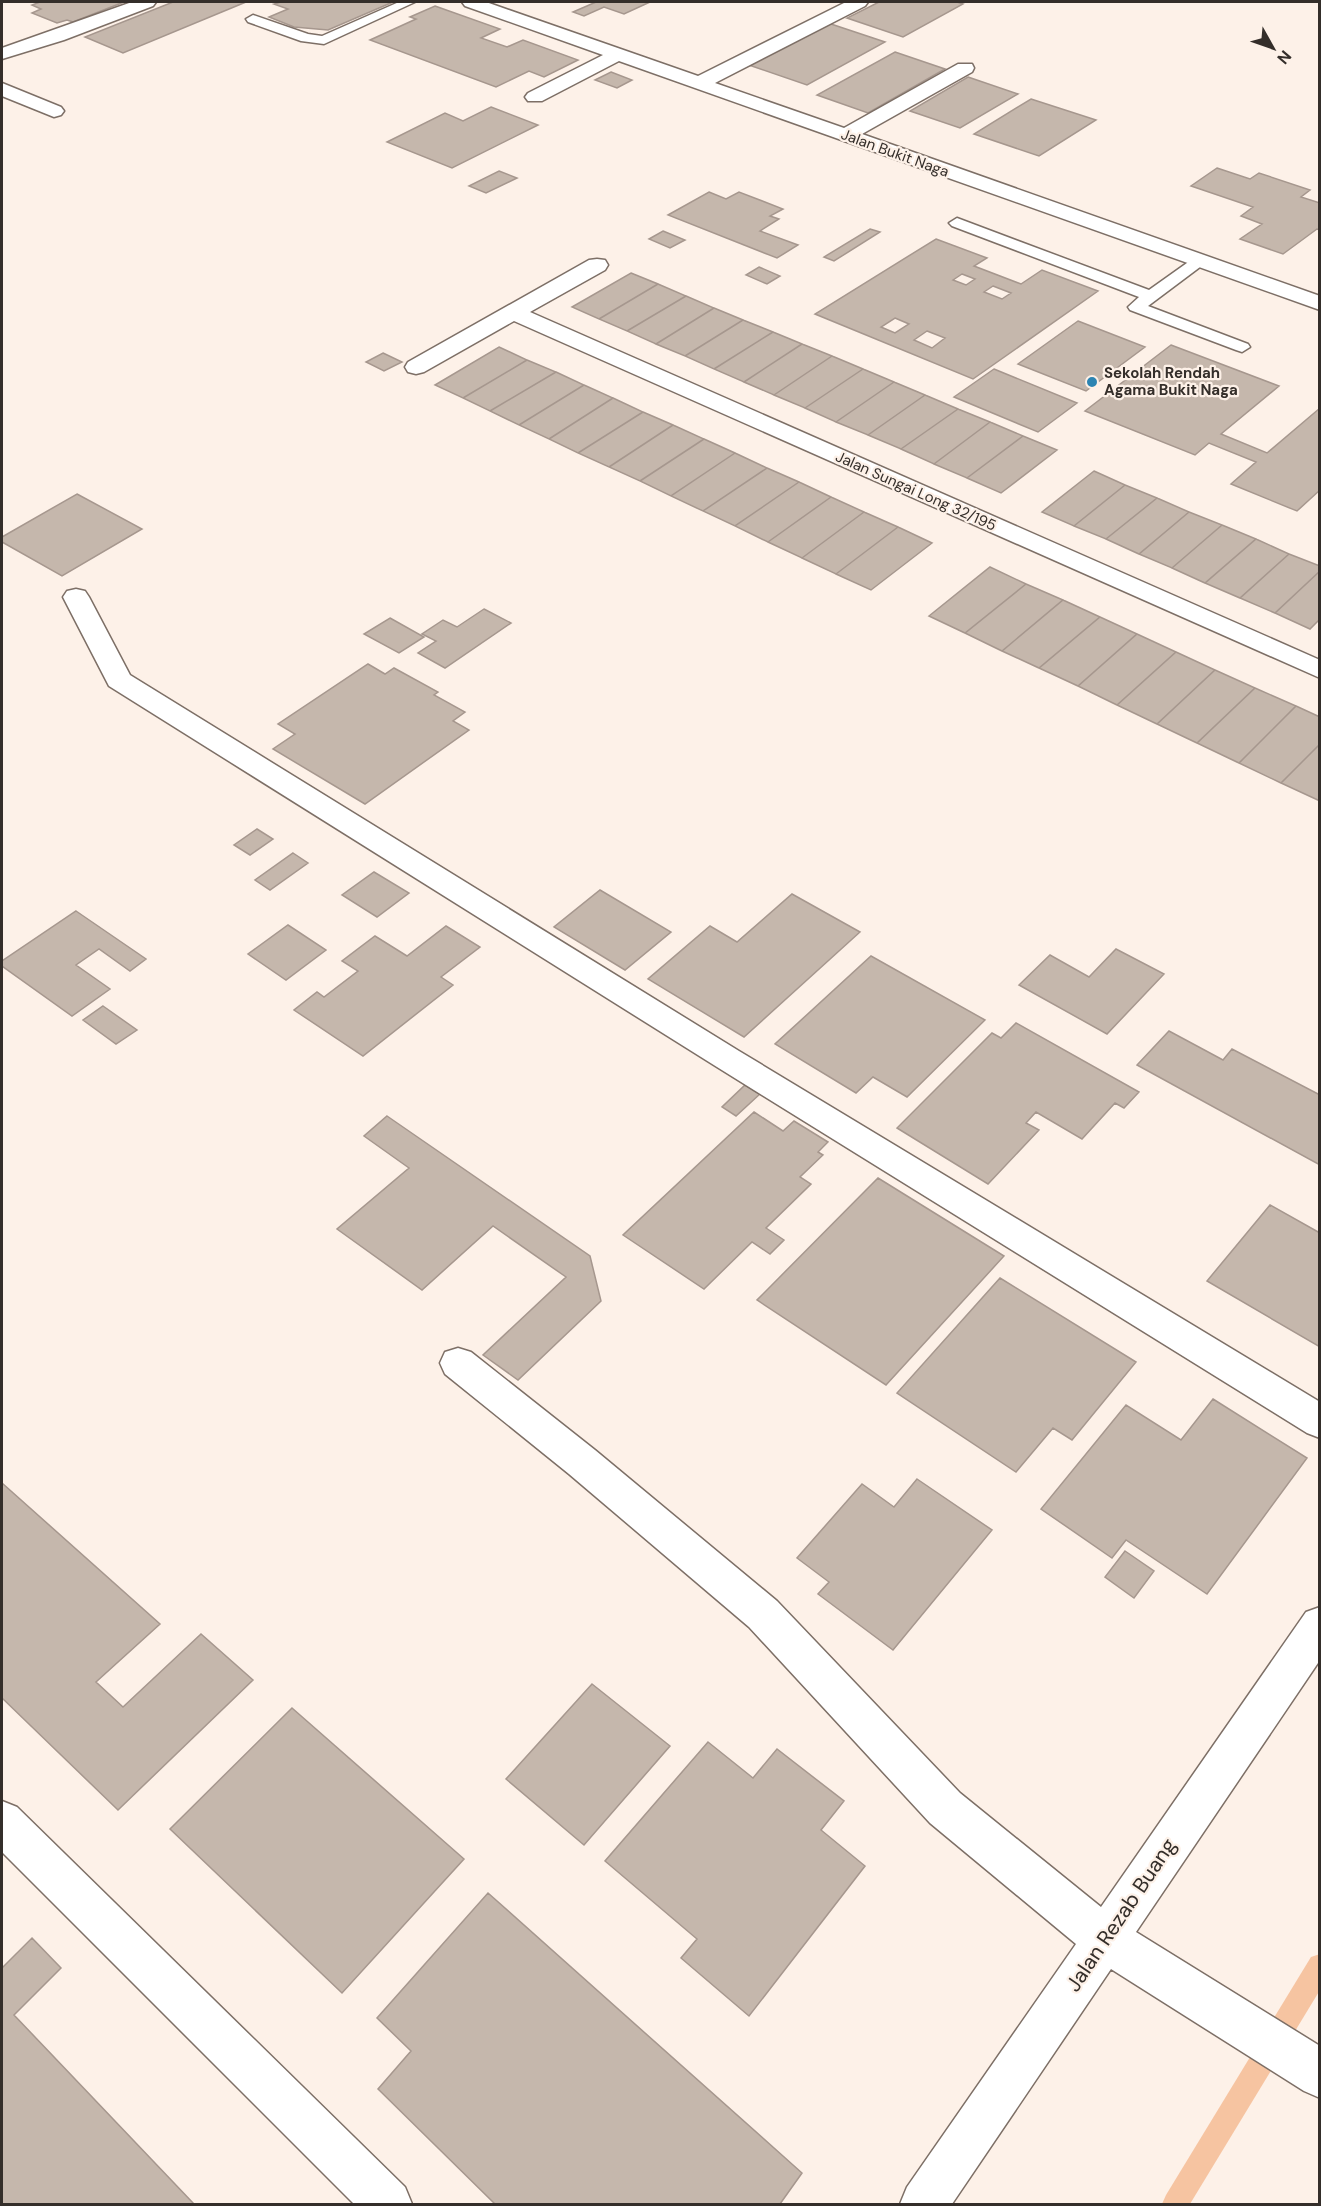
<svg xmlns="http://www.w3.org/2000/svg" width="1321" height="2206" viewBox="0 0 1321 2206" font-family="'DM Sans',sans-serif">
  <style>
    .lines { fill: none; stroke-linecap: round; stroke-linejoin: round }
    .stream { fill: #f6c4a1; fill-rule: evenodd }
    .building { fill: #c5b7ac; stroke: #a6978e; stroke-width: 1.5; fill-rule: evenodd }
    .service-casing { stroke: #7d6f66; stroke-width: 3 }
    .minor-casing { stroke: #7d6f66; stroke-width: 3 }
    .service { fill: #fff; fill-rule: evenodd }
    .minor { fill: #fff; fill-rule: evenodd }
    .poi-dot { fill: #2c84b2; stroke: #fdf1e8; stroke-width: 2 }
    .labels { text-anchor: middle; stroke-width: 4.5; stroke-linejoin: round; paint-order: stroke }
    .far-street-label { font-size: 15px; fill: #342e2a; stroke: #fdf1e8 }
    .far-poi-label { font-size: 15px; font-weight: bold; fill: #342e2a; stroke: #fdf1e8; text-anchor: start }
    .near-street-label { font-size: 21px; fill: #342e2a; stroke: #fdf1e8 }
  </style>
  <rect width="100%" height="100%" fill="#fdf1e8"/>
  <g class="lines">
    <path class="stream" d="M1320,1954V1990L1190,2204H1162L1166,2195L1311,1957Z"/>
  </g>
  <path class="building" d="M40,2H124L73,22L67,20L57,23L32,13L41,9L32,5Z
    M173,2H246L123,53L85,37Z
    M281,2H393L328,30L294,27L269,17L288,9L274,4Z
    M596,2H650L624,14L604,7L584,16L573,12Z
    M879,2H957L963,4L903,37L847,18Z
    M435,6L500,29L481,38L507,47L523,40L578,60L544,77L529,71L496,87L370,40L416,19L410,17Z
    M828,23L885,42L807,85L749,65Z
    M895,52L945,69L868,113L817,95Z
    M611,72L632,80L617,88L595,80Z
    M968,77L1018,94L960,128L910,111Z
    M1031,99L1096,120L1039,156L974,134Z
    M491,107L538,125L452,168L387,142L445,113L463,121Z
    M1217,168L1250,179L1259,173L1310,190L1301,197L1320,203V230L1317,229L1283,254L1240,239L1262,224L1241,216L1253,207L1191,186Z
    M499,171L517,178L486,193L469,186Z
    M709,192L726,199L739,192L783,209L770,216L779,219L760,231L798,245L777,258L668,215Z
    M870,229L880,232L834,261L824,257Z
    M663,231L685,240L670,248L649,239Z
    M936,239L987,258L974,266L1021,284L1042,270L1098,291L973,379L815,314ZM962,274L975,279L966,285L953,280ZM993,286L1011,293L1002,299L984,292ZM895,318L909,324L895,333L881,327ZM927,331L945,338L932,348L914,340Z
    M759,267L780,276L767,284L746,275Z
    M631,273L658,284L599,319L572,307Z
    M658,284L686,296L627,331L599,319Z
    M686,296L714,308L656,344L627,331Z
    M714,308L743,320L685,356L656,344Z
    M743,320L773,332L714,369L685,356Z
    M1078,321L1145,347L1086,391L1018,364Z
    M773,332L802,344L744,382L714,369Z
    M802,344L832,356L774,395L744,382Z
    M1171,345L1279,386L1221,434L1267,453L1320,408V490L1297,511L1231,484L1256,462L1209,443L1195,455L1085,411Z
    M499,347L527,360L463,398L435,385Z
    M383,353L402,362L384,371L366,362Z
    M832,356L863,369L805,408L774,395Z
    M527,360L556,372L490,411L463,398Z
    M863,369L894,382L836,422L805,408Z
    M994,369L1077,403L1038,432L954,397Z
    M556,372L584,385L519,425L490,411Z
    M894,382L925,395L868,435L836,422Z
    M584,385L613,398L549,439L519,425Z
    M925,395L958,409L901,449L868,435Z
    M613,398L643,412L578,453L549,439Z
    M958,409L990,422L934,464L901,449Z
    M643,412L673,425L609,467L578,453Z
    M990,422L1023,436L967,478L934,464Z
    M673,425L704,439L640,481L609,467Z
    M1023,436L1057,450L1001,493L967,478Z
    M704,439L735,453L671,496L640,481Z
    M735,453L767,468L703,511L671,496Z
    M767,468L799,482L735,526L703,511Z
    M1094,471L1125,485L1074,526L1042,512Z
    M799,482L831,497L768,542L735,526Z
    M1125,485L1157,498L1106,539L1074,526Z
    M77,494L142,529L62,576L2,542V537Z
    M831,497L864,512L802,558L768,542Z
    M1157,498L1189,512L1139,554L1106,539Z
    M864,512L898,527L836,574L802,558Z
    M1189,512L1222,525L1172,568L1139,554Z
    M1222,525L1256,539L1205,583L1172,568Z
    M898,527L932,543L871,590L836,574Z
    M1256,539L1289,554L1240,598L1205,583Z
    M1289,554L1320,566V571L1275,613L1240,598Z
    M990,567L1026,584L965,633L929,616Z
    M1320,571V619L1310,629L1275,613Z
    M1026,584L1063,600L1002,651L965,633Z
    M1063,600L1100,617L1039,668L1002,651Z
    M484,609L511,623L445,668L418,653L436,641L422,634L443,620L457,627Z
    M1100,617L1137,634L1078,686L1039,668Z
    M390,618L424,637L399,653L364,634Z
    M1137,634L1176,652L1117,705L1078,686Z
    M1176,652L1215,670L1157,724L1117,705Z
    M368,664L385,674L394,668L438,692L434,695L465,712L453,721L469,730L365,804L273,749L295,734L278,724Z
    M1215,670L1255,688L1197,743L1157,724Z
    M1255,688L1296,706L1239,763L1197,743Z
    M1296,706L1320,717V744L1281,783L1239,763Z
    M1320,744V801L1281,783Z
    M257,829L273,839L250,855L234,845Z
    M293,853L308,863L270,890L255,880Z
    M374,872L409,893L377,917L342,895Z
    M600,890L671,932L625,970L554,927Z
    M792,894L860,932L744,1037L648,979L710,926L737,942Z
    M76,911L146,959L130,971L99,949L76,965L110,989L72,1016L2,966V961Z
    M288,925L326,950L286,980L248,954Z
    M446,926L480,947L441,977L453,985L363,1056L294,1010L317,992L324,997L358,971L342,961L375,936L407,956Z
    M1116,949L1164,974L1107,1034L1019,985L1050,955L1089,977Z
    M871,956L985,1020L907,1097L873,1077L856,1093L775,1044Z
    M103,1006L137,1030L116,1044L83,1020Z
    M1016,1023L1139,1092L1124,1108L1115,1103L1082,1139L1036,1112L1026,1123L1039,1130L988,1184L897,1128L992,1033L1001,1038Z
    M1169,1031L1223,1060L1232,1049L1320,1095V1165L1137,1065Z
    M745,1085L760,1094L736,1116L722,1107Z
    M754,1112L783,1131L794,1121L828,1142L818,1152L823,1155L800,1177L811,1184L766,1228L784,1240L770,1254L752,1242L704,1289L623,1235Z
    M387,1116L590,1256L601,1301L518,1380L483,1355L566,1277L493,1226L422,1290L337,1229L409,1168L364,1136Z
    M878,1178L1004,1256L886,1385L757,1300Z
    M1270,1205L1320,1233V1347L1207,1281Z
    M1000,1278L1136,1362L1072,1440L1053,1428L1016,1472L897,1393Z
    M1213,1399L1307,1458L1207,1594L1126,1540L1112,1558L1041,1509L1126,1405L1181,1440Z
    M917,1479L992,1530L893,1650L818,1594L829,1582L797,1558L862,1484L894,1507Z
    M2,1483L160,1624L96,1682L123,1707L201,1634L253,1680L118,1810L2,1698Z
    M1125,1551L1154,1571L1134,1598L1105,1577Z
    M592,1684L670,1746L584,1845L506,1779Z
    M292,1708L464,1859L342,1993L170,1829Z
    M708,1742L753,1778L777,1749L844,1801L821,1830L865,1866L749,2016L681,1958L697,1939L605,1861Z
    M488,1893L802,2173L780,2204H495L378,2089L411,2051L377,2018Z
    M32,1938L61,1968L14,2015L194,2204H2V1968Z"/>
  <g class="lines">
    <g class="service-casing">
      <path id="service" d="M399,2H415L324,44L301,41L248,22L246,19L253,15L308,34L322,36Z
        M957,218L1149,290L1194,258H1204L1207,261L1204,264L1148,306L1248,344L1250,347L1242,352L1236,350L1130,310L1128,307L1139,297L952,226L949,223Z"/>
    </g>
    <g class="minor-casing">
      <path id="minor" d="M132,2H156L153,6L64,40L2,59V48Z
        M462,2H486L698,76L846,2H868L865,6L715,83L844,128L958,64H972L974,68L972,72L862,134L1320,296V310L619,61L542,101H528L525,97L528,93L603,55L465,6Z
        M2,83L61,107L64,111L61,115L54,117L2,96Z
        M597,259L605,260L608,265L605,270L530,312L1320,660V678L514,321L424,372L416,374L408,372L405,367L408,362L589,260Z
        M76,589L85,591L89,597L130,675L739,1051L1320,1402V1438L1307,1433L717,1067L109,686L63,597L67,591Z
        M458,1348L471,1352L595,1450L777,1601L960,1793L1101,1907L1306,1612L1320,1607V1660L1136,1932L1320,2046V2098L1304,2091L1111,1969L952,2204H900L907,2187L1076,1944L930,1823L749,1627L569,1474L445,1374L440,1363L445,1352Z
        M2,1801L17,1807L405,2187L412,2204H354L2,1852Z"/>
    </g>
    <use href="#service" class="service"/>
    <use href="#minor" class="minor"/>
  </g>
  <circle class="poi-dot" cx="1092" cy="382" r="6"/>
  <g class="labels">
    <g class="far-street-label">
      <text transform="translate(895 153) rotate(20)" y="5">Jalan Bukit Naga</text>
      <text transform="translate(916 491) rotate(24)" y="5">Jalan Sungai Long 32/195</text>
    </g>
    <g class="far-poi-label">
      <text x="1104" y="378">Sekolah Rendah<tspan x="1104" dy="17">Agama Bukit Naga</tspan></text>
    </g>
    <g class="near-street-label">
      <text transform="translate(1121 1915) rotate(-56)" y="7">Jalan Rezab Buang</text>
    </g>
  </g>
  <rect width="1321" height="2206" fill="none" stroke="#342e2a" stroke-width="6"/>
  <g transform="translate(1273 48) rotate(130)" stroke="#fdf1e8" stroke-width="4.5" paint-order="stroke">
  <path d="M0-4.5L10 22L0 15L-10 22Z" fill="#342e2a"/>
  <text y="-9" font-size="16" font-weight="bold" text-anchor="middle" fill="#342e2a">N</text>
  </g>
</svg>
